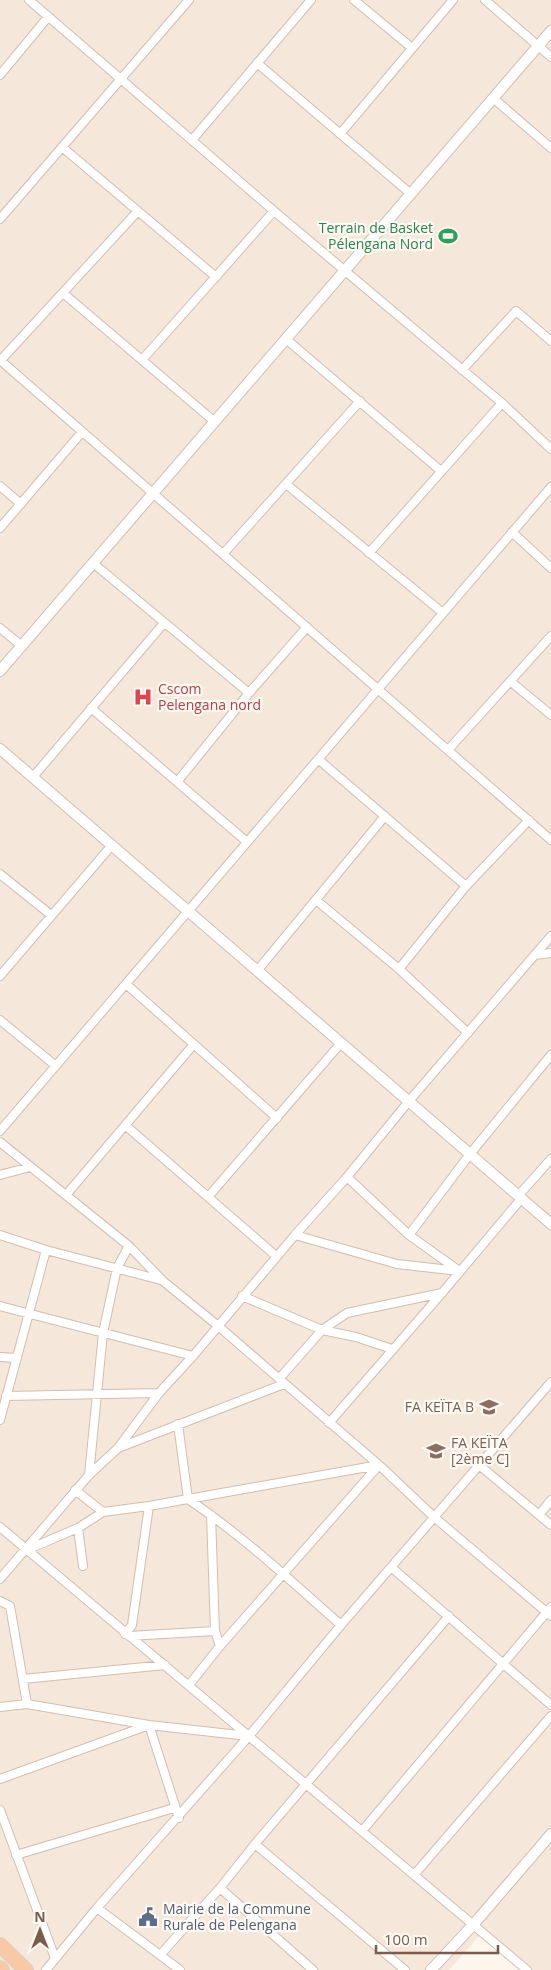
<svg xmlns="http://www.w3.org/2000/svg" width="551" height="1970" viewBox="0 0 551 1970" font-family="'Open Sans',sans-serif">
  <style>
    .residential { fill: #f5e8da }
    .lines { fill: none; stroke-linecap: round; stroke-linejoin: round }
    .minor-casing { stroke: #d1beb0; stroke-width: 10 }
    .tertiary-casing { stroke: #d1beb0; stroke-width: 12 }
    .trunk-casing { stroke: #dad1cd; stroke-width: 16 }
    .minor { stroke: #fff; stroke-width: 8 }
    .tertiary { stroke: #fff; stroke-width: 10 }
    .trunk { stroke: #f9c8a4; stroke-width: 14 }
    .labels { text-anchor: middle; stroke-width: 4.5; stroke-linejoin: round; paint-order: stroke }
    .leisure-label { font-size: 14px; fill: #27864d; stroke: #fffaf3; text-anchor: end }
    .health-label { font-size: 14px; fill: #be3a42; stroke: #fffaf3; text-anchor: start }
    .education-label { font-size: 14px; fill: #785e54; stroke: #fffaf3; text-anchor: end }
    .service-label { font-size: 14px; fill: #4e5e75; stroke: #fffaf3; text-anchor: start }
  </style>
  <rect width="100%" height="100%" fill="#fdf6ec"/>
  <path class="residential" d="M0,0H551V1970H522L480,1935L449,1970H0Z"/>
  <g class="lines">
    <g class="minor-casing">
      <path id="minor" d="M29,0L274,211L502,403L551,449
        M354,0L412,48
        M485,0L551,57
        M257,63L411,194
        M0,75L48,17
        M493,98L551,148
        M340,134L453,0
        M192,140L311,0
        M62,147L216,277
        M0,219L189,0
        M63,293L215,422
        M286,339L441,471
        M0,360L551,840
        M142,360L274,211
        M0,361L138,211
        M462,370L516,311L551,341
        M286,484L443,613
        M0,486L21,504
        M0,528L82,432
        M512,532L551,568
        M369,553L502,403
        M223,554L360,401
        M93,563L249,693
        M0,628L22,646
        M510,681L551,715
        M91,708L247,842
        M448,750L551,636
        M318,759L466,886
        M33,777L164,623
        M177,782L249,693L307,627
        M0,874L51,915
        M316,900L399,969L468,1033
        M535,955L551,953
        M399,969L466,886L529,820
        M257,971L385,816
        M0,976L112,845
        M126,984L277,1118
        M0,1020L56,1066
        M125,1125L276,1256
        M0,1131L551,487
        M0,1142L129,1246L163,1281L217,1325L379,1465L434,1517L551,1616
        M0,1175L30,1167
        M347,1177L409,1235L458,1270
        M66,1195L194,1044
        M518,1196L551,1159
        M208,1197L341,1043
        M0,1235L46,1250L161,1280
        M295,1235L397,1264L459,1271
        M409,1235L470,1154L551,1055
        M242,1296L322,1330L356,1337L392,1349
        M0,1306L193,1356
        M0,1357L17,1358
        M279,1379L322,1330L347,1313L442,1293
        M6,1396L159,1393
        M0,1420L46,1250
        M329,1423L442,1293L521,1199
        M178,1424L188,1499C243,1536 292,1582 341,1625
        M118,1448L284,1384
        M479,1465L551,1525
        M89,1475L103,1333L117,1268L129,1246
        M75,1490L103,1512
        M211,1515L215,1631L220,1646
        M539,1515L551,1500
        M0,1527L527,1970
        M78,1528L83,1566
        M29,1549L78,1528L103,1512L149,1506L379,1465
        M391,1567L551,1705
        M0,1579L89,1475L118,1448L159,1393L193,1356L295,1235L347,1177L409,1101L551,936
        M0,1601L10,1606L27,1704
        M125,1634L132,1625L149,1506
        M129,1636L215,1631
        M23,1679L165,1665
        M189,1685L220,1646L379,1465
        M0,1707L27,1704L149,1725L248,1736
        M0,1779L149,1725L179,1818
        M0,1810L55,1958
        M362,1831L551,1607
        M255,1844L405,1970
        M16,1855L174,1808
        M414,1875L551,1716
        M220,1888L313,1970
        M97,1908L180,1970
        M161,1954L220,1888L255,1844L449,1616
        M46,1970L97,1908L249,1736L341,1625L551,1382"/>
    </g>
    <g class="tertiary-casing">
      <path id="tertiary" d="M0,671L551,31
        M0,749L551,1224
        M431,1970L473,1925L551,1834"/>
    </g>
    <g class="trunk-casing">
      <path id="trunk" d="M0,1945L26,1970
        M0,1968L2,1970"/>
    </g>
    <use href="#minor" class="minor"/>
    <use href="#tertiary" class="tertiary"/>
    <use href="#trunk" class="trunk"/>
  </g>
  <defs>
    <g id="stadium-bare" transform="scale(1.5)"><path d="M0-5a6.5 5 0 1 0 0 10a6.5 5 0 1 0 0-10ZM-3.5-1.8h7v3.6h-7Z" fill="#2e9e5b" stroke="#fffaf3" stroke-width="2.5" paint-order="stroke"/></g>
    <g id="hospital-bare" transform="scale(1.5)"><path d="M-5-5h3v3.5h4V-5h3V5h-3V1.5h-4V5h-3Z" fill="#e0444e" stroke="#fffaf3" stroke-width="2.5" paint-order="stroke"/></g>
    <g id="school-bare" transform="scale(1.5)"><path d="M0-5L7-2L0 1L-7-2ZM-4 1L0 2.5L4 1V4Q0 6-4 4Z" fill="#8d6e63" stroke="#fffaf3" stroke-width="2.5" paint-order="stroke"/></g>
    <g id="civic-bare" transform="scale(1.5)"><path d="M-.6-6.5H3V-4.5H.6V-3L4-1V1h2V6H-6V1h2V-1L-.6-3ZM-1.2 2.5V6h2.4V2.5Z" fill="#5c6f8a" stroke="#fffaf3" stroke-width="2.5" paint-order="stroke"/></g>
  </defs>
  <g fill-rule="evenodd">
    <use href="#stadium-bare" x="448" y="236"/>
    <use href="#hospital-bare" x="143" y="697"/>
    <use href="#school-bare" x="489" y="1407"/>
    <use href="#school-bare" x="436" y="1451"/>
    <use href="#civic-bare" x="148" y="1917"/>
  </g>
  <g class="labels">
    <g class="leisure-label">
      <text x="433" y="233">Terrain de Basket<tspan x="433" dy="16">Pélengana Nord</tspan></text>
    </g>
    <g class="health-label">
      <text x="158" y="694">Cscom<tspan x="158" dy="16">Pelengana nord</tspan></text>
    </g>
    <g class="education-label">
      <text x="474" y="1412">FA KEÏTA B</text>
      <text x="451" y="1448" text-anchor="start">FA KEÏTA<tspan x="451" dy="16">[2ème C]</tspan></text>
    </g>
    <g class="service-label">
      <text x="163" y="1914">Mairie de la Commune<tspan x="163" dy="16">Rurale de Pelengana</tspan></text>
    </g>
  </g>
  <g transform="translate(40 1930)" stroke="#fffaf3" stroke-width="4" paint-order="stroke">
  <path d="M0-4L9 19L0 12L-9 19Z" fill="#7a5c4d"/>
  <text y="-8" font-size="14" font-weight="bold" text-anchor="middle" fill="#7a5c4d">N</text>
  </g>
  <path d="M376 1945v8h122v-8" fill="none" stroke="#7a5c4d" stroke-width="2.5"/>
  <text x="384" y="1945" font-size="15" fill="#7a5c4d" stroke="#fffaf3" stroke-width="4" paint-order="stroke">100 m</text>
</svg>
